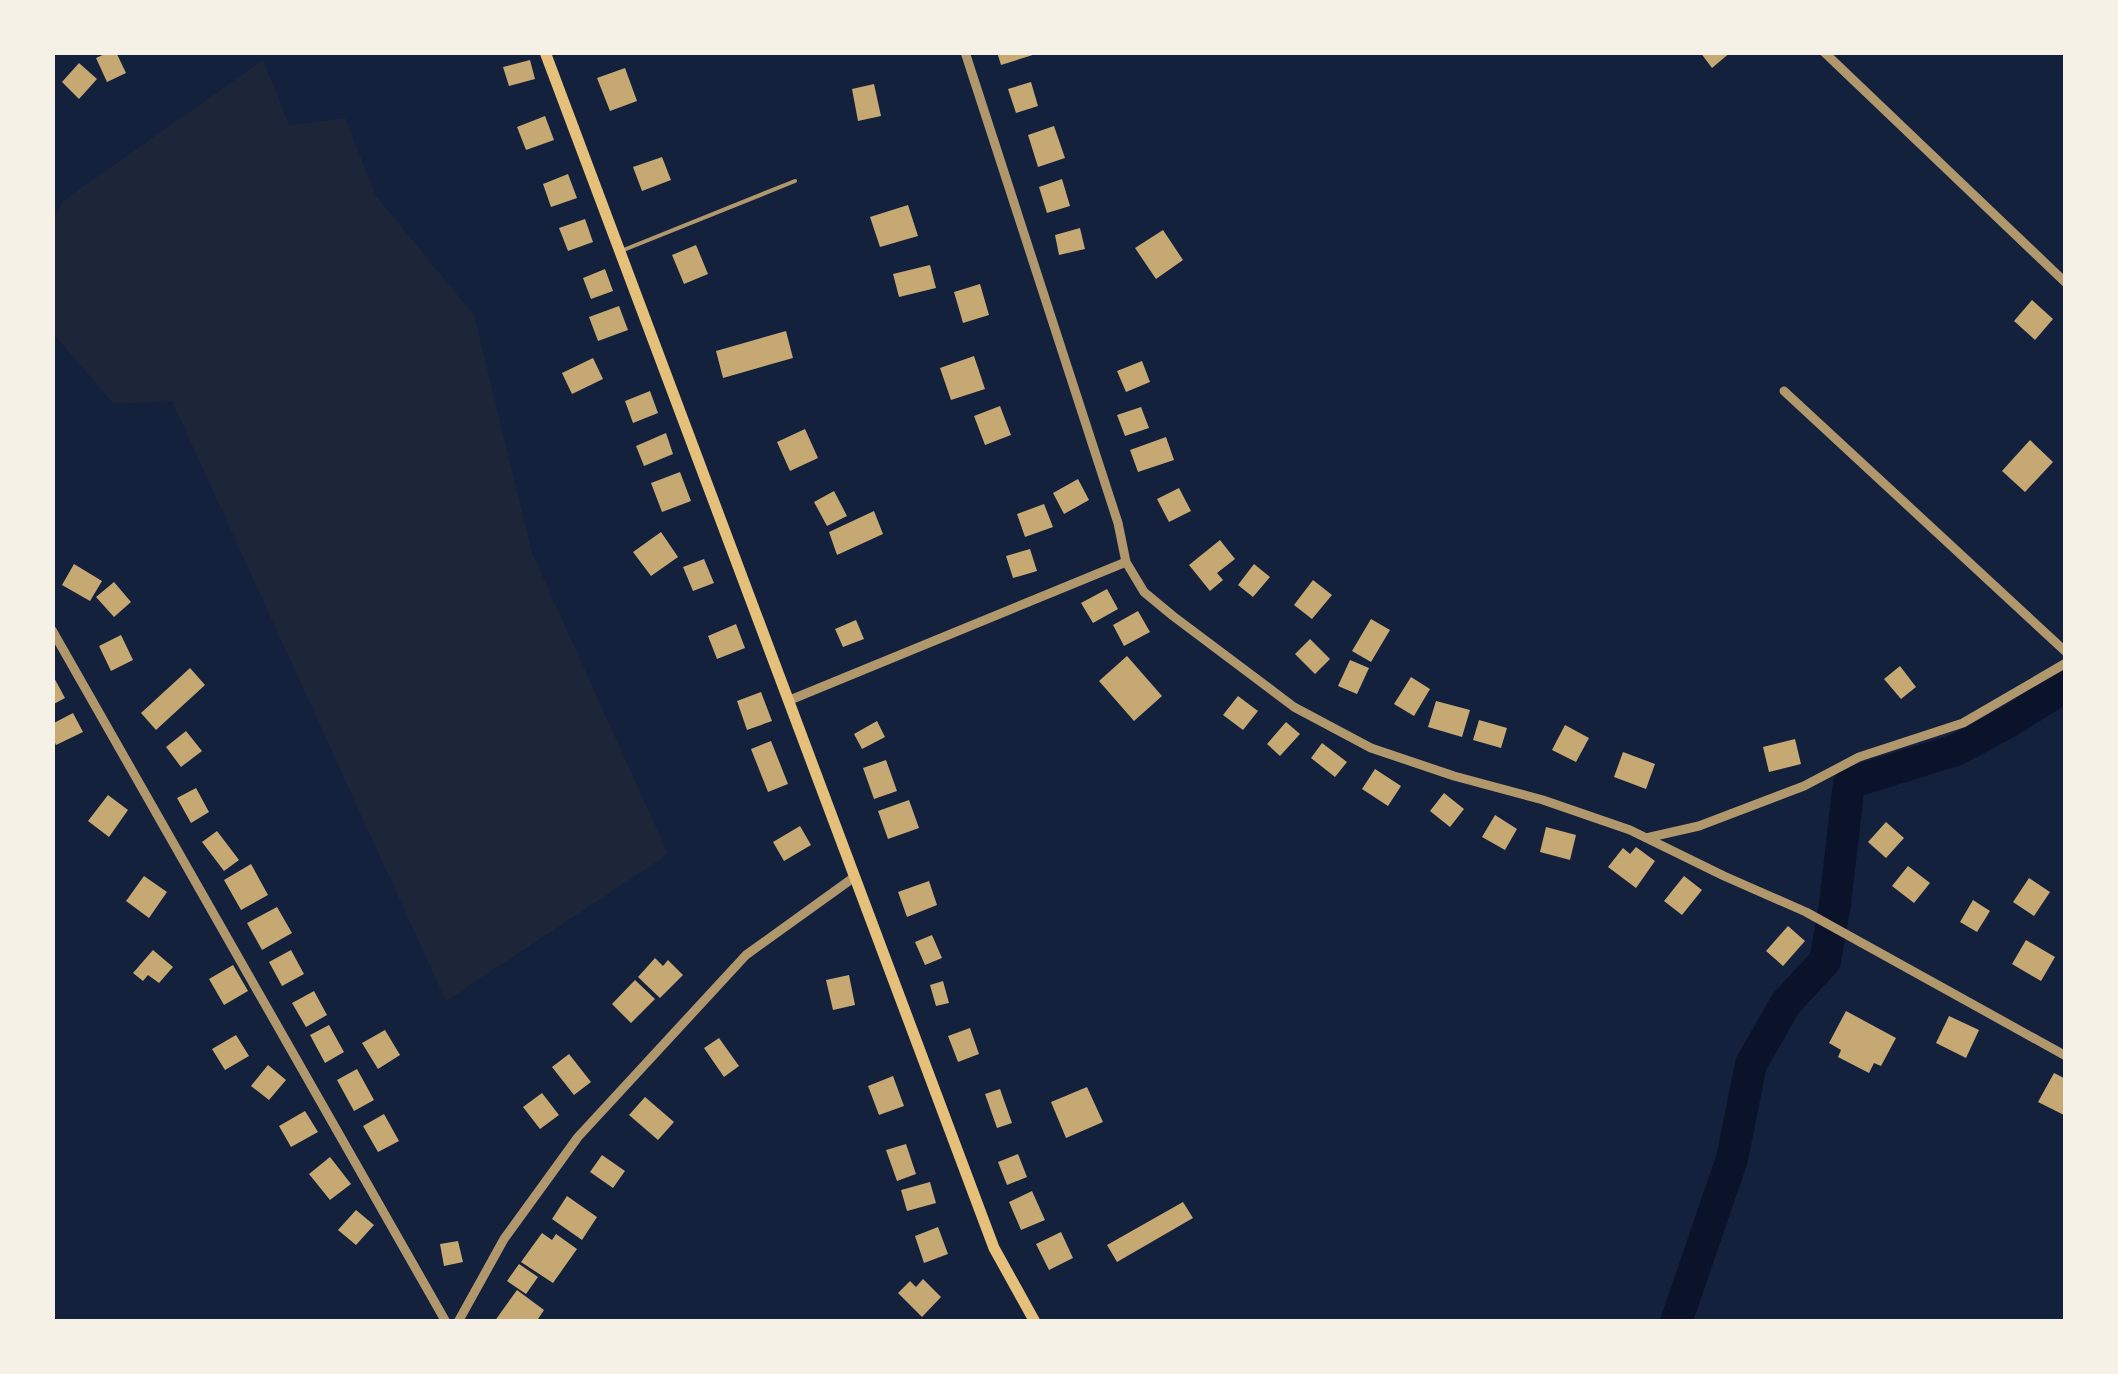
<svg xmlns="http://www.w3.org/2000/svg" width="2118" height="1374" viewBox="0 0 2118 1374" font-family="'Fira Sans Condensed',sans-serif">
  <style>
    .green { fill: #1d2539 }
    .lines { fill: none; stroke-linecap: round; stroke-linejoin: round }
    .river { stroke: #0b132b; stroke-width: 32 }
    .building { fill: #c6a872 }
    .service { stroke: #b1986c; stroke-width: 4 }
    .minor { stroke: #b1986c; stroke-width: 9 }
    .secondary { stroke: #e5c07b; stroke-width: 11 }
  </style>
  <rect width="100%" height="100%" fill="#14213d"/>
  <path class="green" d="M263,60L289,125L345,118L376,196L474,315L532,553L668,854L446,1001L172,401L114,404L53,333V221L63,201Z"/>
  <g class="lines">
    <path class="river" d="M1676,1322L1732,1159L1751,1064L1786,1003L1825,961L1835,904L1849,783L1956,750L2010,721L2066,686"/>
  </g>
  <path class="building" d="M109,52H116L126,73L107,82L96,58Z
    M997,52H1038L1039,53L1001,65Z
    M1700,52H1731L1712,68Z
    M530,60L535,79L509,86L503,67Z
    M79,63L97,79L79,99L62,82Z
    M625,68L637,101L610,111L597,78Z
    M1031,82L1038,106L1016,113L1008,89Z
    M874,84L881,116L858,121L852,89Z
    M545,116L554,140L526,150L517,127Z
    M1054,126L1065,158L1038,167L1028,135Z
    M662,157L671,180L642,191L633,167Z
    M568,174L577,198L551,207L543,184Z
    M1062,179L1070,206L1047,213L1039,187Z
    M908,205L918,236L880,247L870,217Z
    M585,219L593,242L568,251L559,228Z
    M1080,228L1085,249L1059,255L1055,235Z
    M1163,230L1183,260L1156,279L1135,248Z
    M696,245L708,274L684,284L672,255Z
    M930,265L936,288L899,297L893,274Z
    M605,269L613,291L591,299L583,278Z
    M980,284L989,315L963,323L954,292Z
    M2032,300L2053,319L2035,340L2014,321Z
    M619,306L628,330L598,341L589,317Z
    M786,331L793,358L723,378L716,351Z
    M974,356L985,389L951,400L940,368Z
    M593,358L603,379L572,394L562,373Z
    M1142,361L1150,382L1126,392L1117,371Z
    M650,391L658,413L633,423L625,401Z
    M1000,406L1011,435L985,445L974,416Z
    M1141,407L1149,428L1125,436L1117,415Z
    M805,429L818,458L790,471L777,442Z
    M666,433L673,454L644,466L636,446Z
    M1166,437L1174,460L1138,472L1130,450Z
    M2030,440L2053,462L2025,492L2002,471Z
    M680,472L691,501L662,512L651,483Z
    M1078,479L1089,500L1064,514L1053,493Z
    M1179,488L1191,511L1169,522L1157,499Z
    M834,491L847,516L827,526L814,502Z
    M1044,504L1053,527L1025,537L1017,514Z
    M874,511L883,534L837,555L829,532Z
    M661,532L678,557L651,576L633,552Z
    M1220,540L1235,559L1217,573L1223,580L1210,591L1189,565Z
    M1030,549L1037,571L1013,578L1006,556Z
    M704,559L714,583L693,591L683,567Z
    M74,564L102,581L90,601L62,585Z
    M1254,564L1270,577L1253,597L1238,585Z
    M1313,580L1332,595L1312,619L1294,605Z
    M114,582L131,602L114,617L96,597Z
    M1107,589L1118,609L1093,623L1081,603Z
    M1138,611L1150,632L1124,646L1113,625Z
    M1371,619L1390,630L1371,662L1352,651Z
    M856,620L864,639L843,647L835,629Z
    M736,624L745,648L717,659L708,636Z
    M121,635L133,660L111,671L99,646Z
    M1310,639L1330,659L1315,674L1295,654Z
    M1127,656L1162,696L1134,721L1099,681Z
    M1350,660L1369,668L1357,694L1338,686Z
    M1900,666L1916,687L1901,699L1884,679Z
    M190,668L205,685L156,730L141,713Z
    M52,674L65,698L52,705Z
    M1411,677L1430,689L1414,716L1394,704Z
    M761,692L772,721L747,730L737,701Z
    M1238,696L1258,711L1243,730L1223,715Z
    M1436,701L1470,710L1462,737L1428,727Z
    M73,713L83,732L56,745L52,737V724Z
    M1479,720L1507,728L1501,748L1473,740Z
    M877,721L885,737L862,749L854,734Z
    M1286,722L1300,734L1280,756L1267,744Z
    M1565,725L1589,738L1576,762L1552,750Z
    M186,731L202,751L181,767L166,747Z
    M1795,739L1801,764L1769,772L1763,747Z
    M771,741L788,784L768,792L751,749Z
    M1322,743L1347,762L1335,777L1311,758Z
    M1623,752L1655,764L1646,789L1614,777Z
    M886,760L897,791L874,799L863,768Z
    M1375,769L1401,786L1388,806L1362,789Z
    M196,788L209,812L191,823L177,798Z
    M1444,793L1464,809L1450,827L1430,811Z
    M108,795L128,810L109,837L88,821Z
    M909,800L919,828L888,839L878,811Z
    M1495,815L1517,829L1505,850L1482,837Z
    M1886,822L1904,838L1886,858L1868,842Z
    M800,826L811,845L784,861L773,842Z
    M1546,827L1576,835L1570,860L1540,852Z
    M217,831L239,860L224,871L202,842Z
    M1636,847L1655,861L1636,888L1608,867L1623,848L1630,854Z
    M251,864L268,895L241,910L224,880Z
    M1908,866L1930,883L1914,903L1892,886Z
    M144,876L167,892L149,918L126,901Z
    M1684,876L1702,890L1682,915L1664,901Z
    M2029,878L2050,892L2034,916L2013,902Z
    M929,881L937,905L907,917L898,892Z
    M1973,900L1990,911L1977,932L1960,922Z
    M277,907L292,933L262,950L247,923Z
    M1788,926L1805,941L1783,966L1766,951Z
    M932,935L942,958L925,965L915,942Z
    M2026,940L2055,957L2041,981L2012,964Z
    M153,950L173,967L159,983L148,975L143,981L133,973Z
    M291,950L304,974L282,986L269,962Z
    M655,958L663,966L668,960L683,975L660,998L638,977Z
    M233,965L248,991L224,1005L209,979Z
    M849,975L855,1005L833,1010L826,980Z
    M635,980L655,999L631,1023L612,1004Z
    M943,981L949,1003L936,1006L930,985Z
    M314,991L327,1015L306,1027L292,1003Z
    M1846,1011L1896,1038L1881,1066L1874,1063L1869,1073L1838,1057L1841,1050L1829,1043Z
    M1949,1016L1979,1030L1966,1058L1936,1043Z
    M329,1025L344,1052L325,1063L310,1035Z
    M970,1028L979,1054L958,1062L948,1036Z
    M385,1030L400,1055L378,1069L362,1043Z
    M236,1035L249,1056L225,1070L212,1049Z
    M719,1038L739,1066L724,1077L704,1048Z
    M569,1054L591,1082L574,1095L552,1067Z
    M268,1065L286,1080L269,1100L251,1086Z
    M357,1069L374,1100L354,1111L337,1080Z
    M2054,1073L2066,1079V1116L2038,1102Z
    M893,1076L904,1106L879,1115L868,1086Z
    M1087,1087L1103,1122L1066,1138L1051,1102Z
    M1000,1089L1012,1123L997,1128L985,1094Z
    M542,1093L559,1115L540,1129L523,1107Z
    M645,1097L674,1122L658,1140L629,1115Z
    M305,1111L318,1132L291,1147L279,1126Z
    M384,1114L399,1141L378,1152L363,1126Z
    M906,1144L916,1174L897,1181L886,1150Z
    M1018,1154L1027,1177L1007,1185L998,1162Z
    M602,1155L625,1171L613,1188L590,1172Z
    M330,1157L351,1184L330,1200L309,1174Z
    M930,1182L936,1203L907,1211L901,1190Z
    M1032,1191L1045,1220L1021,1230L1009,1202Z
    M567,1196L597,1217L582,1240L552,1219Z
    M1183,1202L1193,1218L1117,1262L1107,1245Z
    M356,1210L374,1225L356,1245L338,1230Z
    M938,1227L948,1254L924,1263L915,1236Z
    M1061,1232L1073,1258L1049,1270L1036,1244Z
    M542,1233L552,1240L556,1234L577,1249L553,1283L521,1262Z
    M458,1241L463,1262L444,1266L440,1244Z
    M519,1264L538,1277L526,1294L507,1281Z
    M923,1279L941,1297L922,1317L898,1293L910,1281L916,1287Z
    M517,1290L544,1310L536,1322H494Z"/>
  <g class="lines">
    <path class="service" d="M621,251L795,181"/>
    <path class="minor" d="M965,52L1118,523L1126,562L1144,592L1173,616L1294,707L1371,748L1454,776L1543,800L1630,830L1724,876L1806,912L2066,1056
      M1824,52L2066,283
      M1784,391L2066,652
      M52,630L446,1322
      M790,700L1126,562
      M1646,838L1699,826L1804,786L1859,757L1963,723L2066,663
      M458,1322L504,1239L578,1137L746,955L853,878"/>
    <path class="secondary" d="M545,52L994,1248L1035,1322"/>
  </g>
  <rect width="2118" height="1374" fill="none" stroke="#f6f1e7" stroke-width="110"/>
</svg>
